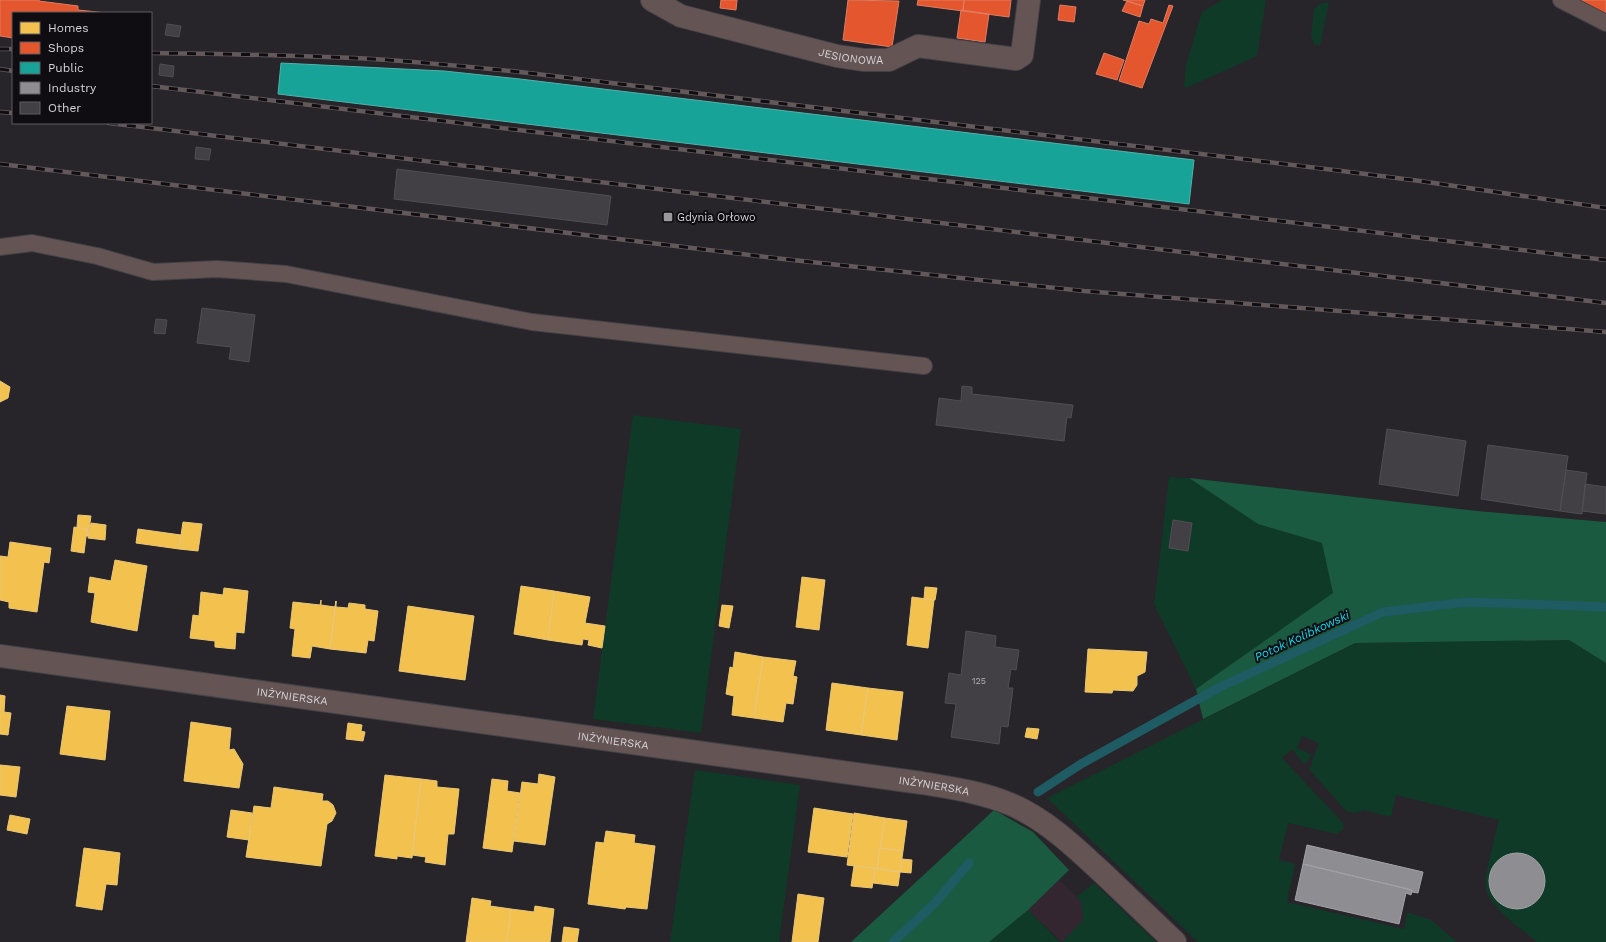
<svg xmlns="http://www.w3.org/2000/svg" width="1606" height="942" viewBox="0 0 1606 942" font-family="'Work Sans',sans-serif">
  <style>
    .industrial { fill: #332631 }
    .green { fill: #103a28 }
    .forest { fill: #1a5a40 }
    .homes { fill: #f2c14e; stroke: #eac778 }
    .shops { fill: #e4572e; stroke: #e07c62 }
    .public { fill: #17a398; stroke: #51b2ac }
    .industry { fill: #8d8d92; stroke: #a3a2a8 }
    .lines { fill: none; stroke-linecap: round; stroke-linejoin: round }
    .stream { stroke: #1e5b63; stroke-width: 9 }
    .building { fill: #434045; stroke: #514e53 }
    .lane-casing { stroke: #434145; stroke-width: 18 }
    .street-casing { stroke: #434145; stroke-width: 24 }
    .lane { stroke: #645554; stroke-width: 16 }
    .street { stroke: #645554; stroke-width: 22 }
    .rail-casing { stroke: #63595a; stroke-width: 4.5 }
    .rail { stroke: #0f0d11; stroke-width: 3; stroke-dasharray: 9; stroke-linecap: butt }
    .poi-dot { fill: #99969c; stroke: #0f0d11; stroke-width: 1.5 }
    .labels { text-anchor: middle; stroke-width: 4; stroke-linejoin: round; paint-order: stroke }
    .number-label { font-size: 9px; fill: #b2afb5 }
    .street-label { font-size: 11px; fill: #d7d4da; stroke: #0f0d11 }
    .poi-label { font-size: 11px; fill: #d7d4da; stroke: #0f0d11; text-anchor: start }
    .water-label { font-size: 12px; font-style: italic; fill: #02def3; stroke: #0f0d11 }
  </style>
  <rect width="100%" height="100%" fill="#27242a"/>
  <path class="industrial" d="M1058,879L1081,901L1083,920L1062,942L1028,910Z"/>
  <path class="green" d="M1222,0H1266L1257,56L1186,88L1184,86L1186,65L1202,12Z
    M1329,2L1320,46L1314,44L1311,36L1314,9L1320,4Z
    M633,415L741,429L701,733L593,719Z
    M1169,477L1189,478L1258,524L1322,543L1334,594L1196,689L1154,604Z
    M1569,640L1606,663V942H1537C1522,929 1491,909 1486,889C1483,877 1496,834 1499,820L1396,795L1391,817L1364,810L1355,813L1346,811L1309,769L1312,764V761L1319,743L1302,736L1297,748L1311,754L1309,760L1304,764L1292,749L1282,758L1343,823V829L1337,834L1288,823L1279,860L1295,864L1287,902L1404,929L1407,913H1410L1431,920L1457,942H1198L1047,798L1355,643Z
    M695,770L800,785L779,942H670Z
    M1094,883L1156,942H1062L1083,920L1081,901L1077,897Z
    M1028,910L1060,942H989Z"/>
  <path class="forest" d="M1189,478L1477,511L1606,522V663L1569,640L1355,643L1203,719L1196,689L1333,593L1322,543L1258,524Z
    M994,810L1033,832L1069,870L1028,910L989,942H851Z"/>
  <path class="homes" d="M0,381L10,387L8,398L0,402Z
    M78,515L91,516L88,536H86L87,529L77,527Z
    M183,522L202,524L198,551L179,549Z
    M91,523L106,525L105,540L88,538Z
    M74,527L87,529L84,553L71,551Z
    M138,529L181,535L179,549L136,543Z
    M10,542L51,548L49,563L44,562L37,612L9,608V602L0,600V556L8,557Z
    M115,560L147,566L137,631L91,622L95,593L88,592L90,577L111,581Z
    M802,577L825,580L819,630L796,627Z
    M521,586L554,591L548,640L514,634Z
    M925,587L937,588L935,600L924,599Z
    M224,588L248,591L244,633L236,632L235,649L215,647V641L190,638L193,615L199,616L201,592L223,595Z
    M554,591L590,597L585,623L605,626L602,648L588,645L589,640L583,639L582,645L548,640Z
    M912,597L934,600L928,648L907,645Z
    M321,600V605L335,607L336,601L330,649L312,646L310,658L292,656L295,629L290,628L293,602L320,605Z
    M336,601V607L348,608L349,603L365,605V609L378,611L374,641L368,640L366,653L330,649Z
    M722,605L733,606L729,628L719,626Z
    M408,606L474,616L465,680L399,671Z
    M1088,649L1147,652L1145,672L1137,676V685L1133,691L1113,690L1112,693L1085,692Z
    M735,652L763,657L754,718L732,715L734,696L726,694L730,667L733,668Z
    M763,657L796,661L793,676L797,677L793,704L786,703L783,722L754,718Z
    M832,683L868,688L861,735L826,730Z
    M868,688L903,692L897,740L861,735Z
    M0,695L5,696L4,712L11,713L8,735L0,734Z
    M67,706L110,711L105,760L60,754Z
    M191,722L231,728L229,750L234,749L243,764L239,788L184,781Z
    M348,723L362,725L361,731L365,732L363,741L346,739Z
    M1027,728L1039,729L1037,739L1025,737Z
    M0,765L20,767L16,797L0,795Z
    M539,774L555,777L545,845L514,841L522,782L538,784Z
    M385,775L421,779L412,858L397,856V859L375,856Z
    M421,779L437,781V787L459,789L454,834H448L445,865L425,862L426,857L412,855Z
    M492,779L508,781L507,791L520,793L512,852L483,848Z
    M274,787L323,794L322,801H328L333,805L336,813L332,821L327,824L321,866L246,857L254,806L271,808Z
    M814,808L853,814L847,857L808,852Z
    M231,810L252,813L249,840L227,837Z
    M854,813L885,818L877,869L847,865Z
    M10,815L30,819L27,834L7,830Z
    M885,818L907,821L903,851L880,848Z
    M606,831L635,835L634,843L655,846L647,909L626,907L625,909L588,904L596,842L604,843Z
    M84,848L120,853L117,885L106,884L102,910L76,906Z
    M880,848L903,851L900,872L877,869Z
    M902,859L912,860L911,873L900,872Z
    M854,866L875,868L872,888L851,886Z
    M875,868L900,872L898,886L873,883Z
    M798,894L824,898L818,942H792Z
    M472,898L491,901L490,906L511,909L507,942H466Z
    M535,906L554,909L550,942H507L511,909L534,912Z
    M564,927L579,929L577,942H562Z"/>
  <path class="shops" d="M0,0H39V1L78,6V10L107,13H13V38L0,36Z
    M721,0H737L736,10L720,8Z
    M848,0L899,1L892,47L843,40Z
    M918,0H964L963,11L917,5Z
    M964,0H1011L1009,17L963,11Z
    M1123,0H1145L1143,6Z
    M1575,0H1606V16Z
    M1127,1L1143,6L1140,17L1122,11Z
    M1060,5L1076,7L1074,22L1058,20Z
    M1169,5L1173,6L1142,88L1119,81L1139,21L1149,24L1151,19L1163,23Z
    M961,10L989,14L985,42L957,38Z
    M1104,53L1124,60L1117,80L1096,74Z"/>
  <path class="public" d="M281,63L444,71L520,79L1194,160L1189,204L278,94Z"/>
  <path class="industry" d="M1307,845L1423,872L1418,893L1412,892V890L1303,864Z
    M1489 881a28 28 0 1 1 56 0a28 28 0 1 1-56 0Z
    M1303,864L1412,890L1411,895L1406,893L1399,924L1295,900Z"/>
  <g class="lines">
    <path class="stream" d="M1038,792L1081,764L1218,688L1383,612L1468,602L1606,607
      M893,942L936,902L969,863"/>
  </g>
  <path class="building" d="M167,24L181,26L179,37L165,35Z
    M160,64L174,66L173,77L159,75Z
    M196,147L211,149L209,160L195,159Z
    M397,169L611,196L607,225L394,199Z
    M202,308L255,315L249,362L229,359L231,347L197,343Z
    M156,319L167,320L165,334L154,333Z
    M962,386L972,387V394L1073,405L1071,418L1067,417L1064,441L936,425L939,398L961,401Z
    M1387,429L1466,441L1458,496L1379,484Z
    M1488,445L1568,456L1560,511L1481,499Z
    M1566,470L1587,473L1582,514L1560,511Z
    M1585,484L1606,487V514L1582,511Z
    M1173,520L1192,523L1188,551L1169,548Z
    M966,631L996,636L995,647L1019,650L1016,670L1011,669L1008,688H1013L1008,727L1001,726L999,744L951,737L956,704L945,703L949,673L961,675Z"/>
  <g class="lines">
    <g class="lane-casing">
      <path id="lane" d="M1561,0L1606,23
        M0,247L32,243L97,256L153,272L217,269L286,274L532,322L924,366"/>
    </g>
    <g class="street-casing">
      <g id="street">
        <path id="s1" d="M652,0L681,16L837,56L864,60H889L918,46L1016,59L1022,55L1029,0"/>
        <path id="s2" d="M0,656L922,783C951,788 982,792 1010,804C1048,820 1079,851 1109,879C1131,900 1153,921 1175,942"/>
      </g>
    </g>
    <use href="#lane" class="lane"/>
    <use href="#street" class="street"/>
    <g class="rail-casing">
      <path id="rail" d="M0,49H13
        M151,53C225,54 299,55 372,59C422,62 471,67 520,72L1334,170L1420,181L1606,208
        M0,69L13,71
        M151,86L1606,260
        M0,112L13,113
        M109,123L1606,303
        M0,164L783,259L989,281L1084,291L1606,332"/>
    </g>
    <use href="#rail" class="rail"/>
  </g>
  <rect class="poi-dot" x="663" y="212" width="10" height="10" rx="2"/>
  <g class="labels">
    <g class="number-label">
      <text x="979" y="684">125</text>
    </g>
    <g class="street-label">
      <text dy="4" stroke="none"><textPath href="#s1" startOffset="208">JESIONOWA</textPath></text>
      <text dy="4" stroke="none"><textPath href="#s2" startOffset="295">INŻYNIERSKA</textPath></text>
      <text dy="4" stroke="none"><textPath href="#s2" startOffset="619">INŻYNIERSKA</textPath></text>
      <text dy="4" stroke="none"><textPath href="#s2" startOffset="943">INŻYNIERSKA</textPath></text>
    </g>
    <g class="poi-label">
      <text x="677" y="221">Gdynia Orłowo</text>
    </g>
    <g class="water-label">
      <text transform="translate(1302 636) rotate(-25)" y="4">Potok Kolibkowski</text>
    </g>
  </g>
  <rect x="12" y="12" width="140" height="112" fill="#0f0d11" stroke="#5f5d61"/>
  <rect x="20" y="22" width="20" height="12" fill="#f2c14e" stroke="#5f5d61"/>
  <text x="48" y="32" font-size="12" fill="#d7d4da">Homes</text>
  <rect x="20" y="42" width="20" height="12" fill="#e4572e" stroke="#5f5d61"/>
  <text x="48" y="52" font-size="12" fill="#d7d4da">Shops</text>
  <rect x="20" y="62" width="20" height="12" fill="#17a398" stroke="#5f5d61"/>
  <text x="48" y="72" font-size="12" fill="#d7d4da">Public</text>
  <rect x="20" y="82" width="20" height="12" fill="#8d8d92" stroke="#5f5d61"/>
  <text x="48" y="92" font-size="12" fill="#d7d4da">Industry</text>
  <rect x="20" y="102" width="20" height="12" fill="#434045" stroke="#5f5d61"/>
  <text x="48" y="112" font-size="12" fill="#d7d4da">Other</text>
</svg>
